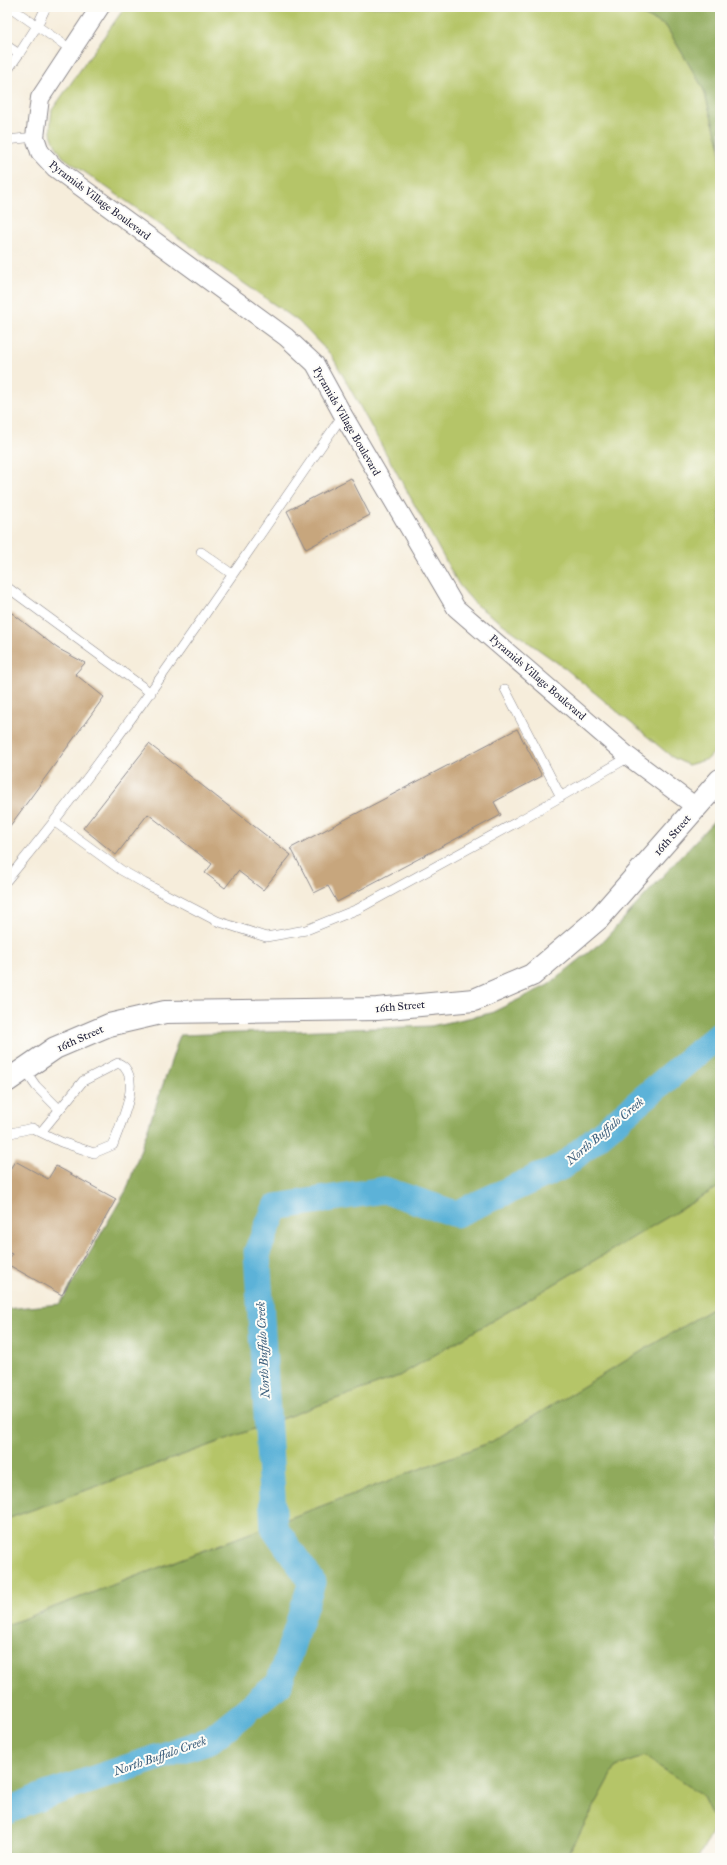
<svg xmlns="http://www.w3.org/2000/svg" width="727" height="1865" viewBox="0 0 727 1865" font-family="'IM FELL Great Primer',serif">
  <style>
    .green { fill: #b5c568; stroke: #6c7452 }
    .forest { fill: #90aa5c; stroke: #59664c }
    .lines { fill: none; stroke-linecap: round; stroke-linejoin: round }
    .river { stroke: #5bb2d8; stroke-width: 27 }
    .building { fill: #c7a67d }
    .service-casing { stroke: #8c888b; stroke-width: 10 }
    .minor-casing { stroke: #8c888b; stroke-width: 20 }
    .tertiary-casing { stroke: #8c888b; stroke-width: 24 }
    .service { stroke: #fff; stroke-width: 9 }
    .minor { stroke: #fff; stroke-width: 18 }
    .tertiary { stroke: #fff; stroke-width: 22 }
    .labels { text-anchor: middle; stroke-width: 4; stroke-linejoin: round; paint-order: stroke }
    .street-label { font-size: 11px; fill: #22223b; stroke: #fdfcf7 }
    .water-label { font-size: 12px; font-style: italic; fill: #395c7a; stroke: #fdfcf7 }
  </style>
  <rect width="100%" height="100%" fill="#fdfcf7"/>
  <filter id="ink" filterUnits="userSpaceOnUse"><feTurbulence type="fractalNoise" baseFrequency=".025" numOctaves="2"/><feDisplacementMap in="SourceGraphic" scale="8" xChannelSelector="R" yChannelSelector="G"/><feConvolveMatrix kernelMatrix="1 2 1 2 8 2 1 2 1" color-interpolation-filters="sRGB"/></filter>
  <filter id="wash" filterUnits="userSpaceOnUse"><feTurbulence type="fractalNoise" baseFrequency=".012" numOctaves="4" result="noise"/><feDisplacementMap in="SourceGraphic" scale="16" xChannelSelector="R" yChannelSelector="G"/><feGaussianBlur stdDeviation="0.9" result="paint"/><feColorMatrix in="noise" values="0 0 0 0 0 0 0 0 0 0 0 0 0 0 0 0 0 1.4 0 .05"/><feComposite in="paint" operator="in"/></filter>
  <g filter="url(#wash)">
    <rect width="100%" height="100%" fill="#f6eddb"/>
    <path class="green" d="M125,7H627L666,26L703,88L720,147V745L708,759L688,765L672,757L566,669L476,605L459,585L332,356L298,321L63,157C50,138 49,132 52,110Z
      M720,1186V1304L491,1442L7,1625V1519L399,1376Z
      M644,1756L702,1795L716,1824L698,1858H566L616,1767Z"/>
    <path class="forest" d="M627,7H720V147L703,88L666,26Z
      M720,814V1186L399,1376L7,1519V1309L60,1304L127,1189L180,1035L431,1026L491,1013L548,985L604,940Z
      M720,1304V1826L716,1824L702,1795L644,1756L616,1767L566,1858H7V1625L491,1442Z"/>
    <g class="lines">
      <path class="river" d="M7,1811L46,1795L210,1740L279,1684L312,1582L274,1527L257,1252L276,1207L384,1190L456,1214L563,1166L720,1034"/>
    </g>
    <g id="blocks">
      <path class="building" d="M351,478L370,515L306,549L287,511Z
        M12,613L57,648L85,663L75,674L104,697L7,830V620Z
        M517,729L542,776L494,802L501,815L337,902L328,886L314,893L291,848Z
        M149,744L291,855L263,890L238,871L225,888L205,873L212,864L148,814L116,855L83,828Z
        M15,1161L48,1179L56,1166L116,1199L62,1295L7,1264L12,1254L7,1252V1174Z"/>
    </g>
  </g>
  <g filter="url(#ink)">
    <use href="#blocks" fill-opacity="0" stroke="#8c888b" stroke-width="1"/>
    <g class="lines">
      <g class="service-casing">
        <path id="service" d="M46,7L37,26L72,50
          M7,46L19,54L37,26L10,7
          M7,71L19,54
          M7,140L35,137
          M201,552L232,574
          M7,587L151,693
          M505,689L561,797
          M55,822L121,870L144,883L217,921L266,937L306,930L358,909L517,822L629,757
          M7,880C129,732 233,572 343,415
          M24,1069L36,1086L59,1109
          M7,1134L32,1128L61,1142L94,1153L113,1145C119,1126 140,1086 125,1068C124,1066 120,1064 118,1063L83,1081L41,1132"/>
      </g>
      <g class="minor-casing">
        <path id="minor" d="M100,7L40,98L35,137L40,152L55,168L286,337L315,364L343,415L456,608L629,757L696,807"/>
      </g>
      <g class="tertiary-casing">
        <path id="tertiary" d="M7,1081L55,1048L109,1025L165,1012L377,1009L474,1000L532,975L599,918L720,780"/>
      </g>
      <use href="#service" class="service"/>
      <use href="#minor" class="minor"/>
      <use href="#tertiary" class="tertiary"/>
    </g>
  </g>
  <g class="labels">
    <g class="street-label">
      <text transform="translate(100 200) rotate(37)" y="4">Pyramids Village Boulevard</text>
      <text transform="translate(347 421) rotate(60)" y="4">Pyramids Village Boulevard</text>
      <text transform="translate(538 677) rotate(41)" y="4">Pyramids Village Boulevard</text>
      <text transform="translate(672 835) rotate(-49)" y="4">16th Street</text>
      <text transform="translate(400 1006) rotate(-5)" y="4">16th Street</text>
      <text transform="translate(80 1038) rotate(-24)" y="4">16th Street</text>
    </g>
    <g class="water-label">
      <text transform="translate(605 1131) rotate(-40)" y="4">North Buffalo Creek</text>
      <text transform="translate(263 1350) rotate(-93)" y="4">North Buffalo Creek</text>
      <text transform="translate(160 1756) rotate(-19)" y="4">North Buffalo Creek</text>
    </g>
  </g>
  <rect width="727" height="1865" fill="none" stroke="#fdfcf7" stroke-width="24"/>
</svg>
